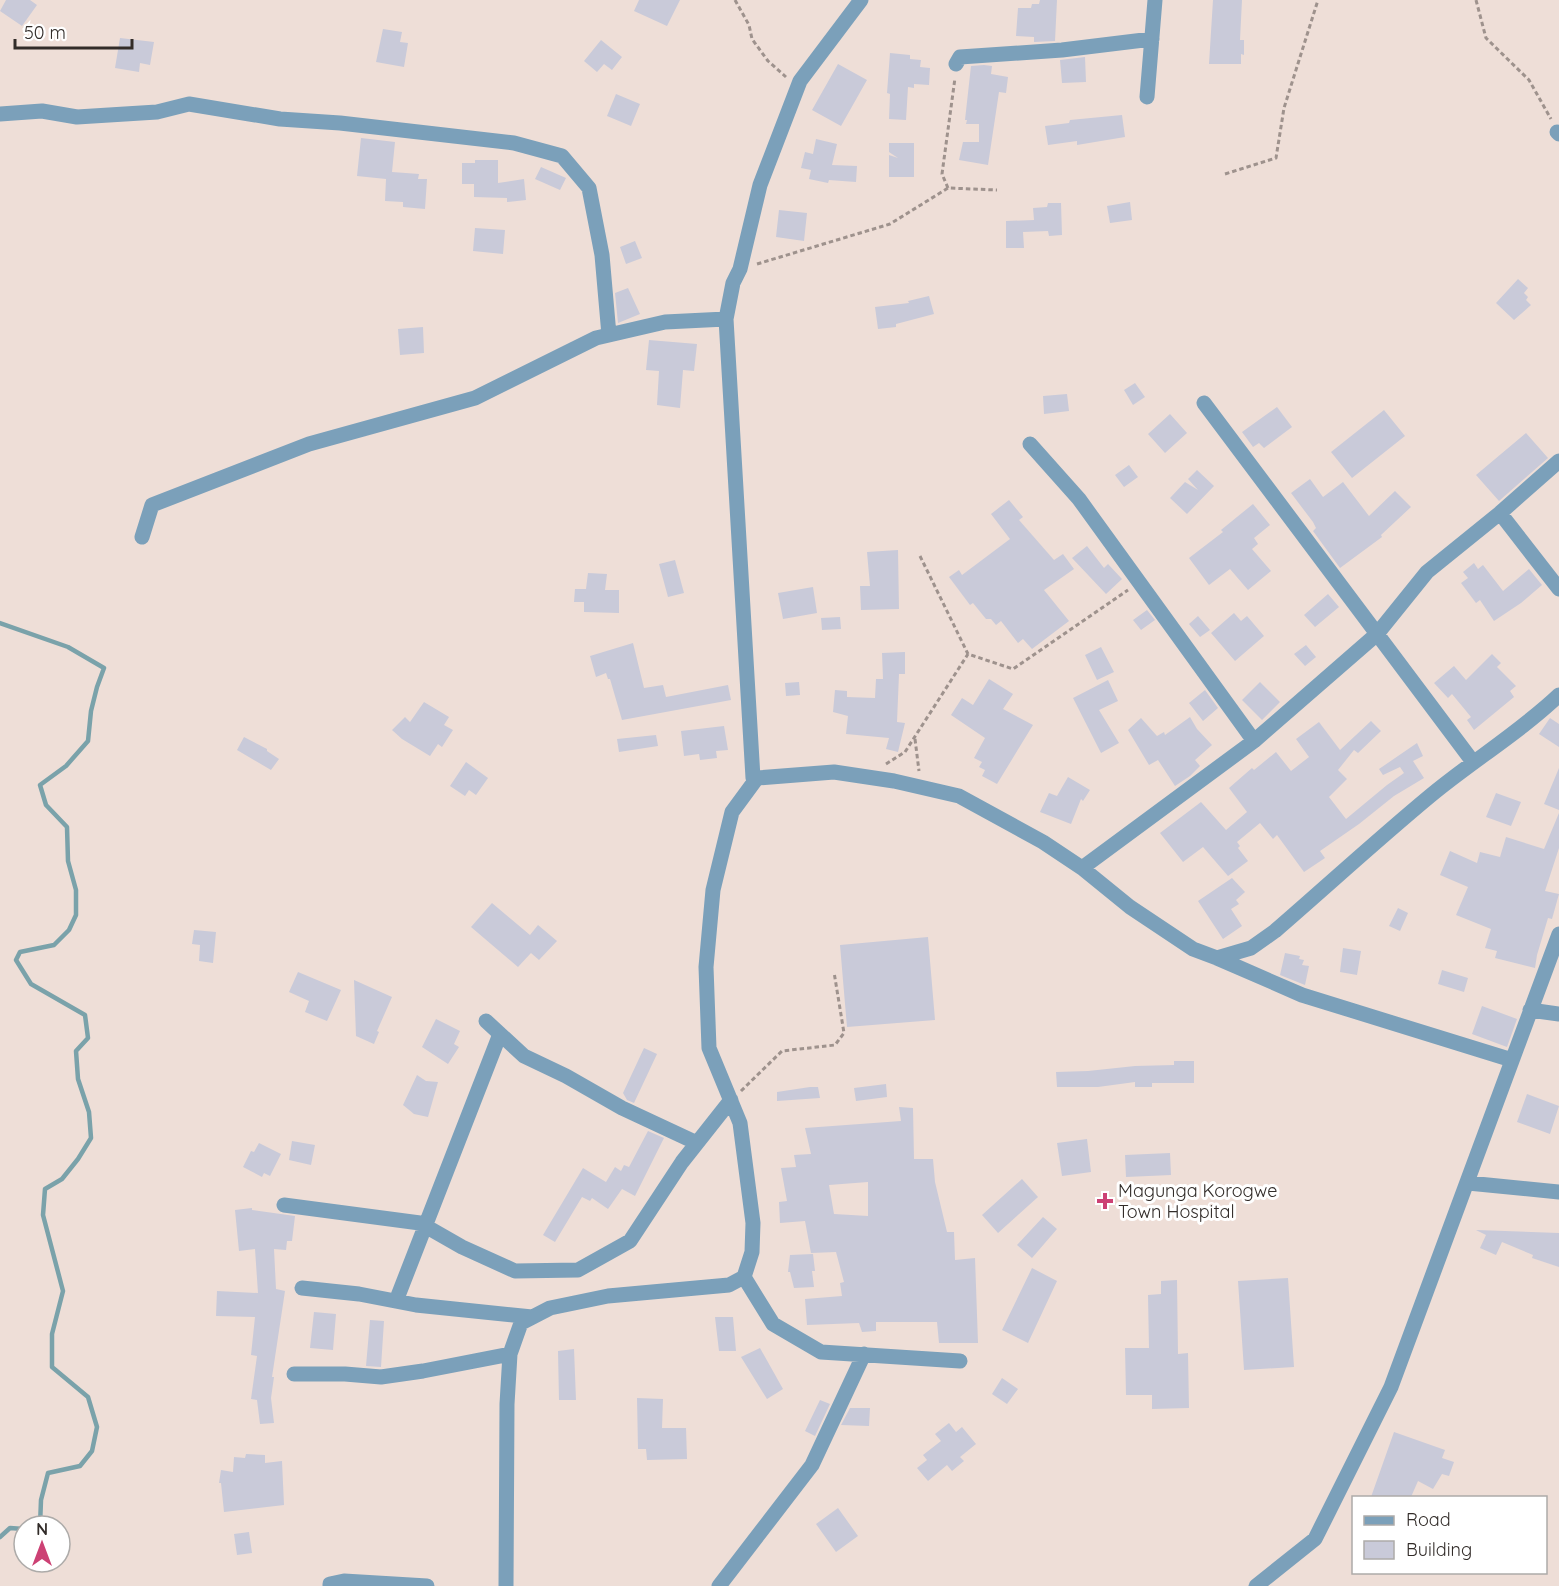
<svg xmlns="http://www.w3.org/2000/svg" width="1559" height="1586" viewBox="0 0 1559 1586" font-family="Quicksand,sans-serif">
  <style>
    .lines { fill: none; stroke-linecap: round; stroke-linejoin: round }
    .stream { stroke: #7aa2aa; stroke-width: 4.5 }
    .building { fill: #c9cad9; fill-rule: evenodd }
    .path { stroke: #9e928d; stroke-width: 3; stroke-dasharray: 4.5 3; stroke-linecap: butt }
    .minor { stroke: #7ba0ba; stroke-width: 15 }
    .poi-dot { fill: #cc4174; stroke: #fff; stroke-width: 2 }
    .labels { text-anchor: middle; stroke-width: 6; stroke-linejoin: round; paint-order: stroke }
    .poi-label { font-size: 18px; fill: #322c29; stroke: #fff; text-anchor: start }
  </style>
  <rect width="100%" height="100%" fill="#eeded7"/>
  <g class="lines">
    <path class="stream" d="M0,623L68,647L104,668L97,687L91,711L88,741L66,766L40,785L46,805L67,827L68,861L76,890V915L69,930L54,945L20,952L16,960L31,984L85,1015L88,1038L76,1051L78,1079L89,1112L91,1138L78,1159L62,1179L45,1189L43,1215L63,1291L52,1334V1367L88,1397L97,1427L92,1451L80,1466L48,1473L41,1500L40,1526
      M0,1537L10,1528L24,1529"/>
  </g>
  <path class="building" d="M6,0H30L37,5L22,26L0,11Z
    M639,0H680L667,26L634,11Z
    M1040,0H1057L1055,41L1034,42V37L1016,36L1018,8H1031L1032,4H1039Z
    M1213,0H1242L1240,40H1244V55L1241,54V64H1209Z
    M383,29L402,32L400,42L408,43L404,67L376,62Z
    M120,38L154,42L150,65L140,63L139,72L115,68Z
    M601,40L622,57L612,70L604,64L597,72L584,61Z
    M890,53L910,55V59L921,60L920,67L930,68L929,85L914,84V88L908,87L906,120L889,119L890,94L887,93Z
    M1085,57L1086,82L1062,83L1060,60Z
    M838,64L867,80L841,126L812,110Z
    M984,65L992,66L991,74L1008,77L1006,93L999,92L988,165L959,160L963,142H979V124H966L967,120H965L971,66Z
    M616,94L640,104L631,126L607,116Z
    M1122,115L1125,137L1077,145V141L1048,145L1045,126L1069,123L1070,120Z
    M361,138L395,142L392,172L419,174L418,179H427L425,209L403,207V202L385,201L386,179L357,176Z
    M816,139L837,144L832,165L857,166L856,182L829,180L828,183L809,179L811,170L801,168L805,152L813,154Z
    M889,143H914V177H889V155L898,158L889,152Z
    M475,160H498V183L524,179L526,200L507,202V198L474,197V184H462V163H475Z
    M541,167L566,178L560,190L535,179Z
    M1130,202L1132,220L1110,223L1107,206Z
    M1048,203H1061L1062,235L1049,236L1048,231L1023,232L1024,248H1006V221L1034,220L1033,208L1047,207Z
    M779,210L807,213L804,241L776,237Z
    M475,228L505,230L503,254L473,251Z
    M635,241L642,258L626,264L620,247Z
    M1518,279L1528,288L1524,293L1528,297L1526,300L1531,305L1514,320L1496,303Z
    M628,288L640,314L618,323L615,293Z
    M929,296L934,314L896,324V327L878,329L875,307L909,303L908,301Z
    M423,327L424,353L400,355L398,329Z
    M649,340L697,344L694,371L683,370L680,408L657,405L659,371L646,370Z
    M1135,383L1145,397L1133,405L1124,390Z
    M1067,394L1069,411L1044,414L1043,396Z
    M1277,407L1292,427L1264,448L1259,443L1253,447L1242,432Z
    M1384,410L1405,436L1352,478L1331,452Z
    M1170,414L1187,433L1165,453L1148,434Z
    M1526,433L1548,458L1499,501L1476,475Z
    M1129,465L1138,477L1124,487L1115,475Z
    M1197,470L1214,486L1187,514L1170,498L1185,482L1198,490L1188,479Z
    M1310,479L1323,497L1343,482L1369,516L1395,491L1411,507L1381,535L1382,537L1340,568L1313,531L1316,528L1313,522L1291,493Z
    M1009,500L1023,517L1019,520L1054,560L1063,554L1074,569L1044,590L1069,621L1032,649L1023,639L1018,643L1001,621L996,625L991,619H986L973,603L970,605L949,577L959,570L962,575L1010,539L991,514Z
    M1253,504L1270,525L1254,538L1258,544L1252,549L1271,571L1248,590L1230,569L1209,585L1189,558L1223,532L1221,530Z
    M1087,546L1104,568L1108,564L1122,579L1106,594L1072,558Z
    M898,550L899,609L861,610L860,586H870L867,552Z
    M675,560L684,593L668,597L659,564Z
    M1474,563L1478,569L1483,565L1503,591L1529,569L1542,585L1521,603L1494,621L1480,600L1476,603L1461,583L1468,578L1463,572Z
    M588,573L607,574L605,590H619V613L584,612V602H574L575,589H586Z
    M813,587L817,613L783,619L778,593Z
    M1328,594L1339,607L1315,627L1304,615Z
    M1147,610L1155,620L1141,630L1133,620Z
    M1234,613L1241,621L1247,616L1264,636L1235,661L1211,633Z
    M1198,616L1210,630L1200,637L1189,624Z
    M840,617L841,629L822,630L821,618Z
    M633,643L644,688L663,685L666,697L728,685L731,700L622,720L610,679H608L606,673L596,677L590,656Z
    M1306,645L1316,657L1305,666L1294,654Z
    M1101,647L1114,672L1097,680L1085,655Z
    M905,652V674H899L897,722L905,723L898,752L886,749L889,738L846,734L848,716L833,712L835,690L847,691V697L875,698L876,679H883L882,653Z
    M1492,654L1501,663L1497,667L1516,686L1510,691L1514,697L1474,730L1467,720L1471,717L1452,694L1448,698L1434,683L1454,666L1466,680Z
    M989,679L1013,694L1003,709L1033,725L997,784L982,776L985,770L979,767L982,762L974,758L985,738L951,715L962,698L973,705Z
    M1108,680L1118,701L1099,710L1119,743L1101,753L1073,698Z
    M799,682L800,695L786,696L785,683Z
    M1260,682L1280,702L1262,720L1242,700Z
    M1205,690L1218,708L1203,721L1189,703Z
    M424,702L449,717L444,725L453,730L442,747L438,744L430,756L402,739L392,730L405,717L410,722Z
    M1190,717L1197,729L1212,745L1195,760L1200,766L1190,776L1175,786L1158,760L1149,765L1128,730L1141,718L1157,736L1164,732L1165,735Z
    M1550,718L1559,724V747L1539,734Z
    M1371,721L1381,731L1358,753L1354,750L1338,770L1347,779L1329,797L1346,819L1387,785L1404,773L1400,767L1383,775L1379,769L1417,743L1423,756L1413,761L1424,778L1394,796L1359,824L1320,851L1325,858L1304,872L1277,835L1273,839L1260,823L1237,842L1240,846L1238,848L1248,861L1228,876L1203,847L1183,862L1160,833L1201,802L1226,830L1247,812L1229,788L1252,768L1254,770L1276,752L1291,771L1309,757L1296,739L1319,722L1340,750Z
    M724,726L728,750L716,751L717,758L700,760L699,754L684,756L681,731Z
    M656,735L658,746L619,752L617,739Z
    M244,737L267,749V751L279,759L271,770L237,750Z
    M466,762L488,778L476,795L469,790L465,796L450,786Z
    M1559,768V810L1544,804Z
    M1068,777L1090,790L1083,801L1081,799L1071,824L1040,812L1049,793L1057,796Z
    M1496,793L1521,802L1511,826L1486,817Z
    M1559,813V848L1545,891L1559,894L1552,919L1548,918L1537,955L1535,968L1495,958L1497,951L1485,948L1491,929L1456,915L1468,887L1440,875L1450,851L1477,863L1480,852L1500,857L1506,837L1544,849Z
    M1232,878L1245,892L1236,900L1239,904L1231,909L1242,926L1223,939L1198,901Z
    M492,903L530,935L538,925L557,941L539,960L531,953L518,967L471,927Z
    M1398,908L1408,913L1400,931L1389,926Z
    M194,930L216,932L213,963L199,961L200,945L192,944Z
    M928,937L935,1020L847,1027L840,945Z
    M1343,948L1361,951L1357,975L1340,972Z
    M1285,953L1300,956L1299,959L1304,960L1302,965L1309,966L1305,985L1280,975Z
    M1442,970L1468,978L1464,992L1438,984Z
    M298,972L341,990L327,1021L305,1012L309,1001L289,992Z
    M354,980L392,997L377,1031L379,1032L374,1044L356,1036Z
    M1482,1006L1517,1019L1507,1047L1472,1034Z
    M436,1019L460,1031L454,1044L459,1047L448,1064L422,1047Z
    M644,1048L657,1054L634,1103L627,1100L623,1093Z
    M1174,1061H1194V1083H1152V1087H1135V1082L1098,1087H1057L1056,1072L1088,1071L1135,1066L1174,1065Z
    M417,1075L426,1081L438,1082L428,1117L414,1114L403,1105Z
    M886,1084L887,1097L856,1101L854,1088Z
    M810,1087H818L820,1098L777,1101V1092Z
    M1527,1094L1559,1106L1550,1134L1517,1122Z
    M899,1107L913,1108L914,1159H933L935,1182L947,1232H954L955,1260L975,1258L978,1343H939L937,1322H876V1331L862,1332L859,1323L807,1325L805,1299L842,1296L840,1283L844,1282L836,1252L811,1253L805,1221L780,1223L779,1202L787,1201L781,1168L796,1167L794,1155L811,1154L805,1128L901,1121ZM868,1182V1216L834,1214L829,1185Z
    M648,1131L664,1138L635,1196L622,1189L608,1209L592,1198L590,1201L582,1197L555,1242L543,1235L583,1168L606,1182L615,1167L621,1171L624,1165L629,1167Z
    M1087,1139L1091,1172L1062,1176L1057,1143Z
    M292,1141L315,1145L311,1165L289,1160Z
    M259,1143L281,1154L270,1176L264,1173L262,1177L243,1167L251,1151L254,1152Z
    M1170,1153L1171,1175L1126,1177L1125,1155Z
    M1022,1179L1038,1197L998,1233L982,1215Z
    M252,1208V1210L295,1216L292,1241H287L286,1250L274,1249L276,1289L285,1291L272,1377H274L271,1398L274,1423L260,1424L257,1400L251,1399L257,1356L251,1355L255,1317L216,1316L217,1291L258,1293L255,1249L239,1251L235,1210Z
    M1043,1217L1057,1229L1032,1258L1017,1245Z
    M1476,1230L1559,1233V1267L1532,1258L1533,1255L1502,1242L1496,1255L1480,1248L1486,1235Z
    M813,1254L815,1271H812L814,1287L794,1288L790,1272H788L790,1255Z
    M1032,1268L1057,1281L1028,1343L1002,1330Z
    M1288,1278L1294,1367L1244,1370L1238,1281Z
    M1177,1280L1178,1354L1188,1353L1189,1408L1152,1409V1395H1126L1125,1348H1149L1148,1295L1161,1294V1281Z
    M314,1312L336,1314L333,1350L310,1348Z
    M715,1317H733L736,1351H719Z
    M370,1320L384,1321L381,1367L366,1366Z
    M760,1348L783,1389L767,1399L741,1357Z
    M574,1349L576,1400H559L558,1351Z
    M1002,1378L1018,1389L1007,1404L992,1394Z
    M637,1398L663,1399L662,1428H686L687,1459L647,1460L646,1449H638Z
    M820,1400L830,1404L815,1436L805,1431Z
    M850,1408H870L869,1426L841,1425Z
    M949,1423L956,1432L962,1427L976,1444L960,1457L964,1461L952,1471L947,1465L928,1481L917,1468L927,1460L923,1455L941,1441L935,1434Z
    M1394,1432L1445,1450L1442,1458L1454,1462L1449,1476L1442,1474L1433,1489L1418,1481L1411,1497H1371Z
    M246,1454L265,1455V1463L282,1461L284,1505L224,1512L221,1483H219L221,1470L233,1472L234,1457L245,1458Z
    M838,1508L858,1536L836,1552L816,1524Z
    M249,1532L252,1553L237,1555L234,1534Z"/>
  <g class="lines">
    <path class="path" d="M735,0L749,25L752,39L768,61L786,77
      M1476,0L1486,38L1529,80L1551,119
      M1225,174L1276,158L1284,108L1318,0
      M948,188L942,174L955,78
      M757,264L890,224L948,188L997,190
      M920,556L968,654L1013,669L1128,590
      M915,739L919,771
      M886,764L905,752L968,654
      M741,1091L782,1051L835,1045L844,1033L834,972"/>
    <path class="minor" d="M956,64L960,57L1062,50L1152,39
      M1147,97L1155,0
      M0,114L42,111L77,117L157,112L189,104L280,119L340,123L514,143L562,156L589,188L602,255L609,335
      M1557,132L1559,134
      M1204,403L1473,762
      M1030,444L1079,499L1254,741
      M1500,513L1559,589
      M142,537L152,505L309,444L475,398L596,338L665,322L726,319
      M757,778H753L726,319L733,283L740,269L760,185L800,81L861,0
      M1082,868L1254,741L1377,634L1427,572L1500,513L1559,461
      M1217,958L1302,995L1512,1060
      M1530,1010L1559,1014
      M486,1021L524,1056L566,1076L622,1108L697,1143
      M1468,1183L1559,1192
      M284,1205L420,1223L462,1247L515,1271L578,1270L630,1241L682,1162L731,1100
      M744,1277L773,1324L821,1352L960,1361
      M302,1288L359,1294L416,1305L532,1317
      M396,1301L500,1034
      M294,1374H345L381,1377L423,1371L510,1354
      M330,1586V1584L344,1581L427,1586
      M506,1586L507,1404L510,1354L521,1323L550,1308L608,1296L729,1285L744,1277L752,1252L753,1223L740,1123L709,1048L706,967L713,890L732,812L757,778L834,772L894,781L959,796L1043,842L1082,868L1130,907L1193,949L1217,958L1251,948L1275,931C1327,886 1377,840 1430,796C1472,761 1519,733 1559,695
      M719,1586L812,1465L864,1354
      M1256,1586L1315,1539L1391,1387L1559,934"/>
  </g>
  <path class="poi-dot" d="M1102 1192h6v6h6v6h-6v6h-6v-6h-6v-6h6z"/>
  <g class="labels">
    <g class="poi-label">
      <text x="1118" y="1197">Magunga Korogwe<tspan x="1118" dy="21">Town Hospital</tspan></text>
    </g>
  </g>
  <rect x="1352" y="1496" width="195" height="78" fill="#ffffff" stroke="#adaba9" stroke-width="1.5"/>
  <rect x="1364" y="1516" width="30" height="9" fill="#7ba0ba" stroke="#adaba9" stroke-width="1.5"/>
  <text x="1406" y="1526" font-size="18" fill="#322c29">Road</text>
  <rect x="1364" y="1541" width="30" height="18" fill="#c9cad9" stroke="#adaba9" stroke-width="1.5"/>
  <text x="1406" y="1556" font-size="18" fill="#322c29">Building</text>
  <g transform="translate(42 1544)"><circle r="28" fill="#ffffff" stroke="#adaba9" stroke-width="1.5"/>
  <path d="M0-4.5L10 22L0 15L-10 22Z" fill="#cc4174"/>
  <text y="-9" font-size="16" font-weight="bold" text-anchor="middle" fill="#322c29">N</text>
  </g>
  <path d="M15 39v9h117v-9" fill="none" stroke="#322c29" stroke-width="3"/>
  <text x="24" y="39" font-size="18" fill="#322c29" stroke="#ffffff" stroke-width="4.5" paint-order="stroke">50 m</text>
</svg>
